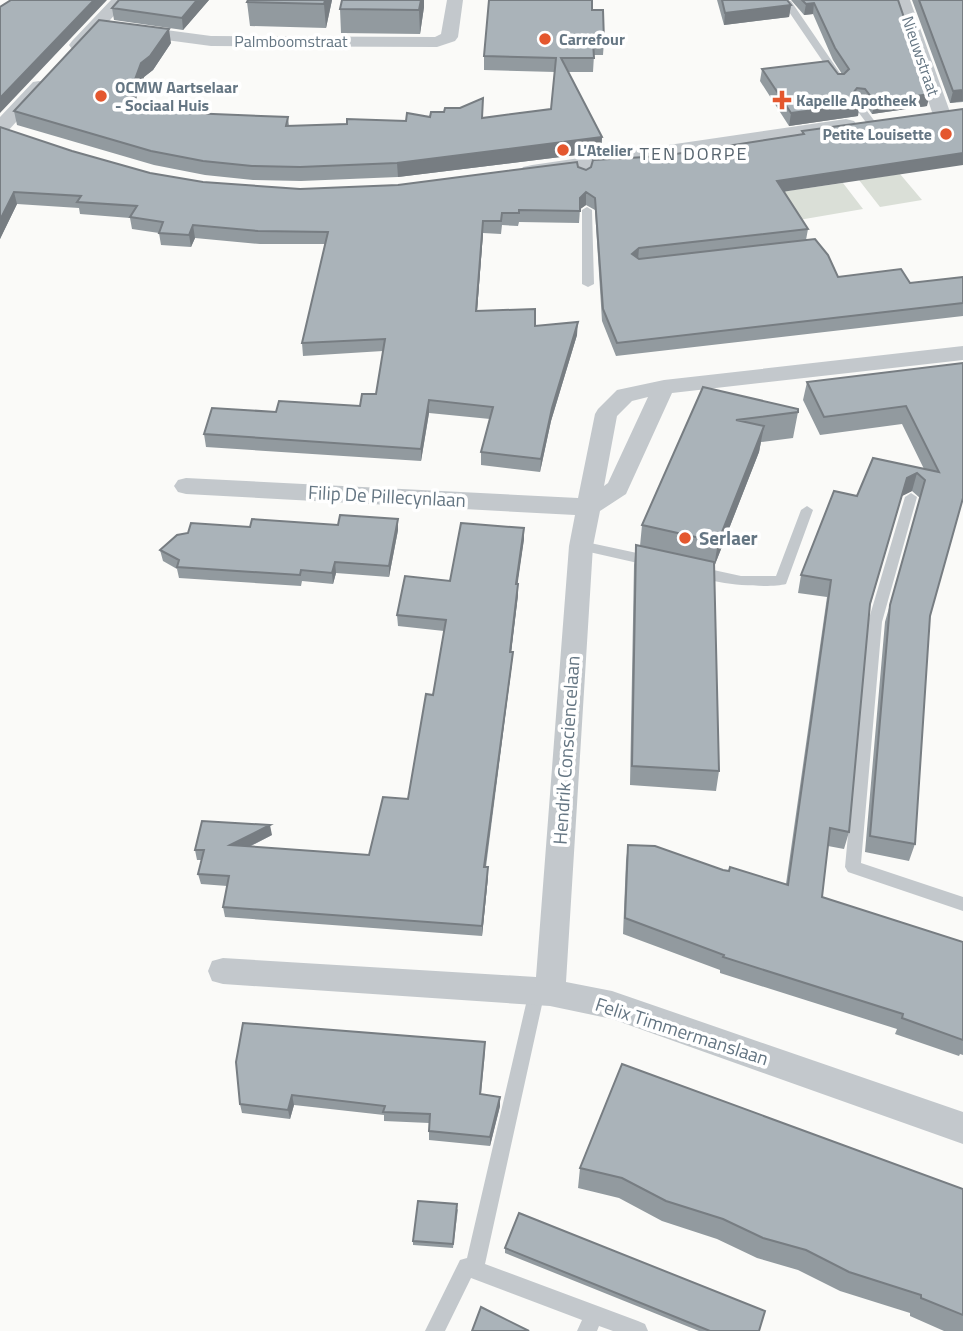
<svg xmlns="http://www.w3.org/2000/svg" width="963" height="1331" viewBox="0 0 963 1331" font-family="'Titillium Web',sans-serif">
  <style>
    .green { fill: #dadfd7 }
    .lines { fill: none; stroke-linecap: round; stroke-linejoin: round }
    .service { fill: #c3c8cc; fill-rule: evenodd }
    .minor { fill: #c3c8cc; fill-rule: evenodd }
    .tertiary { fill: #c3c8cc; fill-rule: evenodd }
    .wall { fill: #929a9f }
    .shaded-wall { fill: #777d82 }
    .building { fill: #aab3b9; stroke: #777d82; stroke-width: 2 }
    .poi-dot { fill: #e4572e; stroke: #fff; stroke-width: 2.5 }
    .labels { text-anchor: middle; stroke-width: 7; stroke-linejoin: round; paint-order: stroke }
    .far-poi-label { font-size: 16px; font-weight: bold; fill: #657683; stroke: #fff; text-anchor: start }
    .far-street-label { font-size: 16px; fill: #657683; stroke: #fff }
    .far-neighbourhood-label { font-size: 18px; letter-spacing: 2px; fill: #57646e; stroke: #fff }
    .street-label { font-size: 19px; fill: #657683; stroke: #fff }
    .poi-label { font-size: 19px; font-weight: bold; fill: #657683; stroke: #fff; text-anchor: start }
  </style>
  <rect width="100%" height="100%" fill="#fafaf8"/>
  <path class="green" d="M900,174L922,200L880,207L859,180Z
    M843,183L863,209L793,221L773,193Z"/>
  <g class="lines">
    <path class="service" d="M788,0L791,1L842,76L840,78H834L785,6L774,7L770,4L774,1Z
      M855,103H861L876,123L874,125H868L853,105Z
      M587,207L592,210L594,284L588,287L582,284V210Z
      M911,493L917,497L882,622L861,863L963,897V911L848,872L845,867L868,622L905,497Z
      M807,506L813,510L786,584C768,589 700,584 688,571L695,566L741,576H776L801,510Z
      M581,541L651,556L658,561L651,566L576,549L574,546L576,543Z
      M537,984L543,986L545,991L485,1264L638,1321L645,1324L648,1331H613L599,1326L597,1331H577L582,1320L471,1278L445,1331H425L460,1260L467,1258L529,991L531,986Z"/>
    <path class="minor" d="M111,0H128L84,49H72L69,45L72,41Z
      M447,0H463L458,37L455,41L437,47L211,46L136,36L127,31L136,26L211,36L435,37L441,34Z
      M894,0H910L950,112L947,116H935L932,112Z
      M39,81L45,82L48,86L45,90L7,132L0,134V117L33,82Z
      M963,346V360L672,393L626,494L600,511L593,546L566,982L612,991L963,1112V1144L612,1019L550,1006L223,984L212,981L208,971L212,961L223,958L536,977L569,546L575,515L186,494L178,492L174,486L178,480L186,478L578,498L595,414L598,409L617,390L664,380ZM648,397L608,483L604,486L617,416L632,401Z"/>
    <path class="tertiary" d="M846,119L854,121L858,126L854,131L532,179L523,177L520,172L523,167L532,165Z"/>
  </g>
  <path class="wall" d="M119,0H209L183,30L114,20L112,8Z
    M332,0L326,28L250,26L247,2Z
    M342,0H424V7L420,34L341,33L340,9Z
    M717,0H787L791,5L789,17L724,25Z
    M791,0H898L927,106L872,114L863,101H858V116L789,126L760,81L762,69L842,74L833,60L813,14L804,15Z
    M912,0H963V102L950,103Z
    M592,10L604,41L603,55H594L593,72H568L602,137L601,152L398,177L301,181L253,180L205,175L154,165L17,125L14,111L171,43L153,70L144,77L135,102L189,113L288,117L289,126L406,121L430,117L483,118L551,109L555,72L484,70V56Z
    M963,109L784,192L808,229L806,240L838,277L910,283L963,277V316L616,356L602,321L595,210L586,205L580,209L579,223L519,222L518,226L502,225L501,234L483,233L477,311L535,326L577,335L551,421L540,472L481,465V452L490,419L429,413L421,461L206,447L204,434L276,412L360,406L376,394L383,351L303,356L302,343L325,244H260L195,238L191,247L161,245L159,233L132,229L130,218L80,214L79,208L17,204L0,239V127L72,151L150,173L203,182L300,189L398,185L578,167L586,170L663,156L802,135V131Z
    M963,363L930,616L915,844L909,861L865,852L885,622L920,498L912,491L902,496L870,606L849,832L844,849L828,846L822,897L963,942V1055L960,1054L959,1056L895,1034L897,1029L720,973V970L623,934L626,861L628,845L723,870L786,884L827,597L798,593L801,575L857,496L924,469L902,424L820,435L803,400L807,382Z
    M703,387L798,412L793,438L761,442L759,452L714,567L719,771L716,791L630,785L634,565L636,545L640,546L642,525Z
    M250,527L398,530L389,577L336,573L333,584L302,581L301,586L179,578L177,569L163,561L160,550Z
    M524,539L517,584H518V595L511,652L512,663L486,867L488,877L482,936L225,917L223,907L227,886L201,884L198,874L202,860H197L195,850L272,835L249,847L369,855L408,799L433,695L444,631L398,626L397,615L450,581Z
    M485,1052L481,1094L500,1106L490,1146L429,1140V1123L384,1121V1115L294,1105L290,1119L242,1113L240,1104Z
    M580,1168L963,1189V1331H944L910,1316V1313L840,1291L798,1270L757,1258L717,1239L662,1221L619,1198L578,1188Z
    M458,1209L453,1248L413,1245V1241Z
    M505,1248L759,1331H699L505,1253Z"/>
  <path class="shaded-wall" d="M94,0H107L0,113V98Z
    M197,0H209L183,30L182,18Z
    M325,0H332L326,28L324,4Z
    M421,0H424V7L420,34L419,10Z
    M814,3L813,14L804,15L806,4Z
    M791,5L789,17L724,25L725,13Z
    M169,29L171,43L153,70L144,77L130,115L127,101L141,63Z
    M963,90V101L950,103L953,91Z
    M930,94L927,106L872,114L875,102Z
    M860,104L858,116L789,126L791,113Z
    M602,137L601,152L398,177L397,163Z
    M963,153V165L775,193L777,181Z
    M14,192L17,204L0,239V220Z
    M586,192V205L579,210L580,198Z
    M483,221V233L476,324V311Z
    M193,225L195,238L191,247L189,235Z
    M639,248L638,260L632,254Z
    M578,322L577,335L551,421L540,472L541,459L552,408Z
    M429,400V413L421,461V449Z
    M764,426L759,452L714,567L718,542Z
    M917,473L912,491L902,496L907,478Z
    M398,519V530L389,577V566Z
    M524,528V539L516,595V584Z
    M335,562L336,573L333,584L332,573Z
    M518,584V595L510,662V652Z
    M513,652L512,663L484,877V867Z
    M270,825L272,835L232,855L230,845Z
    M488,867V877L482,936V926Z
    M292,1095L294,1105L290,1119L288,1110Z
    M500,1097V1106L490,1146V1137Z"/>
  <path class="building" d="M11,0H94L0,98V7Z
    M119,0H197L182,18L112,8Z
    M248,0H325L324,4L247,2Z
    M342,0H421L419,10L340,9Z
    M489,0H592V10H603L604,41H593L594,58H561L602,137L397,163L300,167L252,166L203,161L151,151L14,111L99,20L169,29L150,56L141,63L127,101L161,104L189,113L288,117L286,126L347,124V119L406,121L407,113L430,117L431,112H444L445,108H460L483,98L482,118L551,109L556,58L484,56Z
    M722,0H787L791,5L725,13Z
    M802,0H898L930,94L875,102L865,89L857,88L853,93L860,104L791,113L762,69L828,61L838,74H844L849,69L835,48L814,3L806,4Z
    M919,0H963V90L953,91Z
    M963,109V153L777,181L808,229L639,248L632,254L639,259L815,239L828,255L838,277L901,269L910,283L963,277V303L617,343L603,309L595,198L586,192L580,198V211L519,210V213H502L501,221H483L476,311L535,309V326L578,322L552,408L541,459L481,452L493,407L429,400L421,449L204,434L212,408L276,412L279,401L360,406L362,394H376L385,339L302,343L328,232L258,231L193,225L189,235L159,233L163,222L130,217L137,206L77,202L81,196L14,192L0,220V127L72,151L150,173L203,182L300,189L398,185L577,162L578,167L586,170L591,167L593,160L663,156L804,134L802,131Z
    M963,363V498L930,616L915,844L870,836L890,605L925,480L917,473L907,478L870,604L849,832L830,828L822,897L963,942V1040L902,1018L903,1014L723,957L724,955L625,918L628,845L655,846L723,870L729,871L730,867L788,885L831,580L801,575L834,491L857,496L873,458L939,472L906,406L824,417L807,382Z
    M703,387L798,409V412L736,420L764,426L718,542L642,525Z
    M340,515L398,519L389,566L335,562L332,573L301,570L300,575L177,567L179,560L160,550L177,535L188,533L191,523L250,527L252,519L338,525Z
    M461,523L524,528L516,584H518L510,652H513L484,867H488L482,926L223,907L229,876L198,874L204,850H195L202,821L270,825L230,845L369,855L383,797L408,799L426,694L433,695L446,620L397,615L405,576L450,581Z
    M636,545L714,562L719,771L632,766Z
    M243,1023L485,1042L480,1094L500,1097L490,1137L429,1131L430,1114L383,1112L385,1106L292,1095L288,1110L240,1104L236,1062Z
    M622,1064L963,1189V1315L921,1298V1295L849,1272L806,1250L763,1238L723,1219L666,1201L622,1178L580,1168Z
    M418,1201L457,1204L453,1244L413,1241Z
    M519,1213L765,1311L759,1331H710L505,1248Z
    M481,1307L529,1331H472Z"/>
  <g class="poi-dot">
    <circle cx="545" cy="39" r="7"/>
    <circle cx="101" cy="96" r="7"/>
    <path d="M778.5 89.5h7v7h7v7h-7v7h-7v-7h-7v-7h7z"/>
    <circle cx="946" cy="134" r="7"/>
    <circle cx="563" cy="150" r="7"/>
    <circle cx="685" cy="538" r="7"/>
  </g>
  <g class="labels">
    <g class="far-poi-label">
      <text x="559" y="45">Carrefour</text>
      <text x="115" y="93">OCMW Aartselaar<tspan x="115" dy="18">- Sociaal Huis</tspan></text>
      <text x="796" y="106">Kapelle Apotheek</text>
      <text x="932" y="140" text-anchor="end">Petite Louisette</text>
      <text x="577" y="156">L'Atelier</text>
    </g>
    <g class="far-street-label">
      <text x="291" y="47">Palmboomstraat</text>
      <text transform="translate(921 56) rotate(71)" y="6">Nieuwstraat</text>
    </g>
    <g class="far-neighbourhood-label">
      <text x="694" y="160">TEN DORPE</text>
    </g>
    <g class="street-label">
      <text transform="translate(387 496) rotate(3)" y="7">Filip De Pillecynlaan</text>
      <text transform="translate(566 750) rotate(-86)" y="7">Hendrik Consciencelaan</text>
      <text transform="translate(682 1031) rotate(18)" y="7">Felix Timmermanslaan</text>
    </g>
    <g class="poi-label">
      <text x="699" y="545">Serlaer</text>
    </g>
  </g>
</svg>
